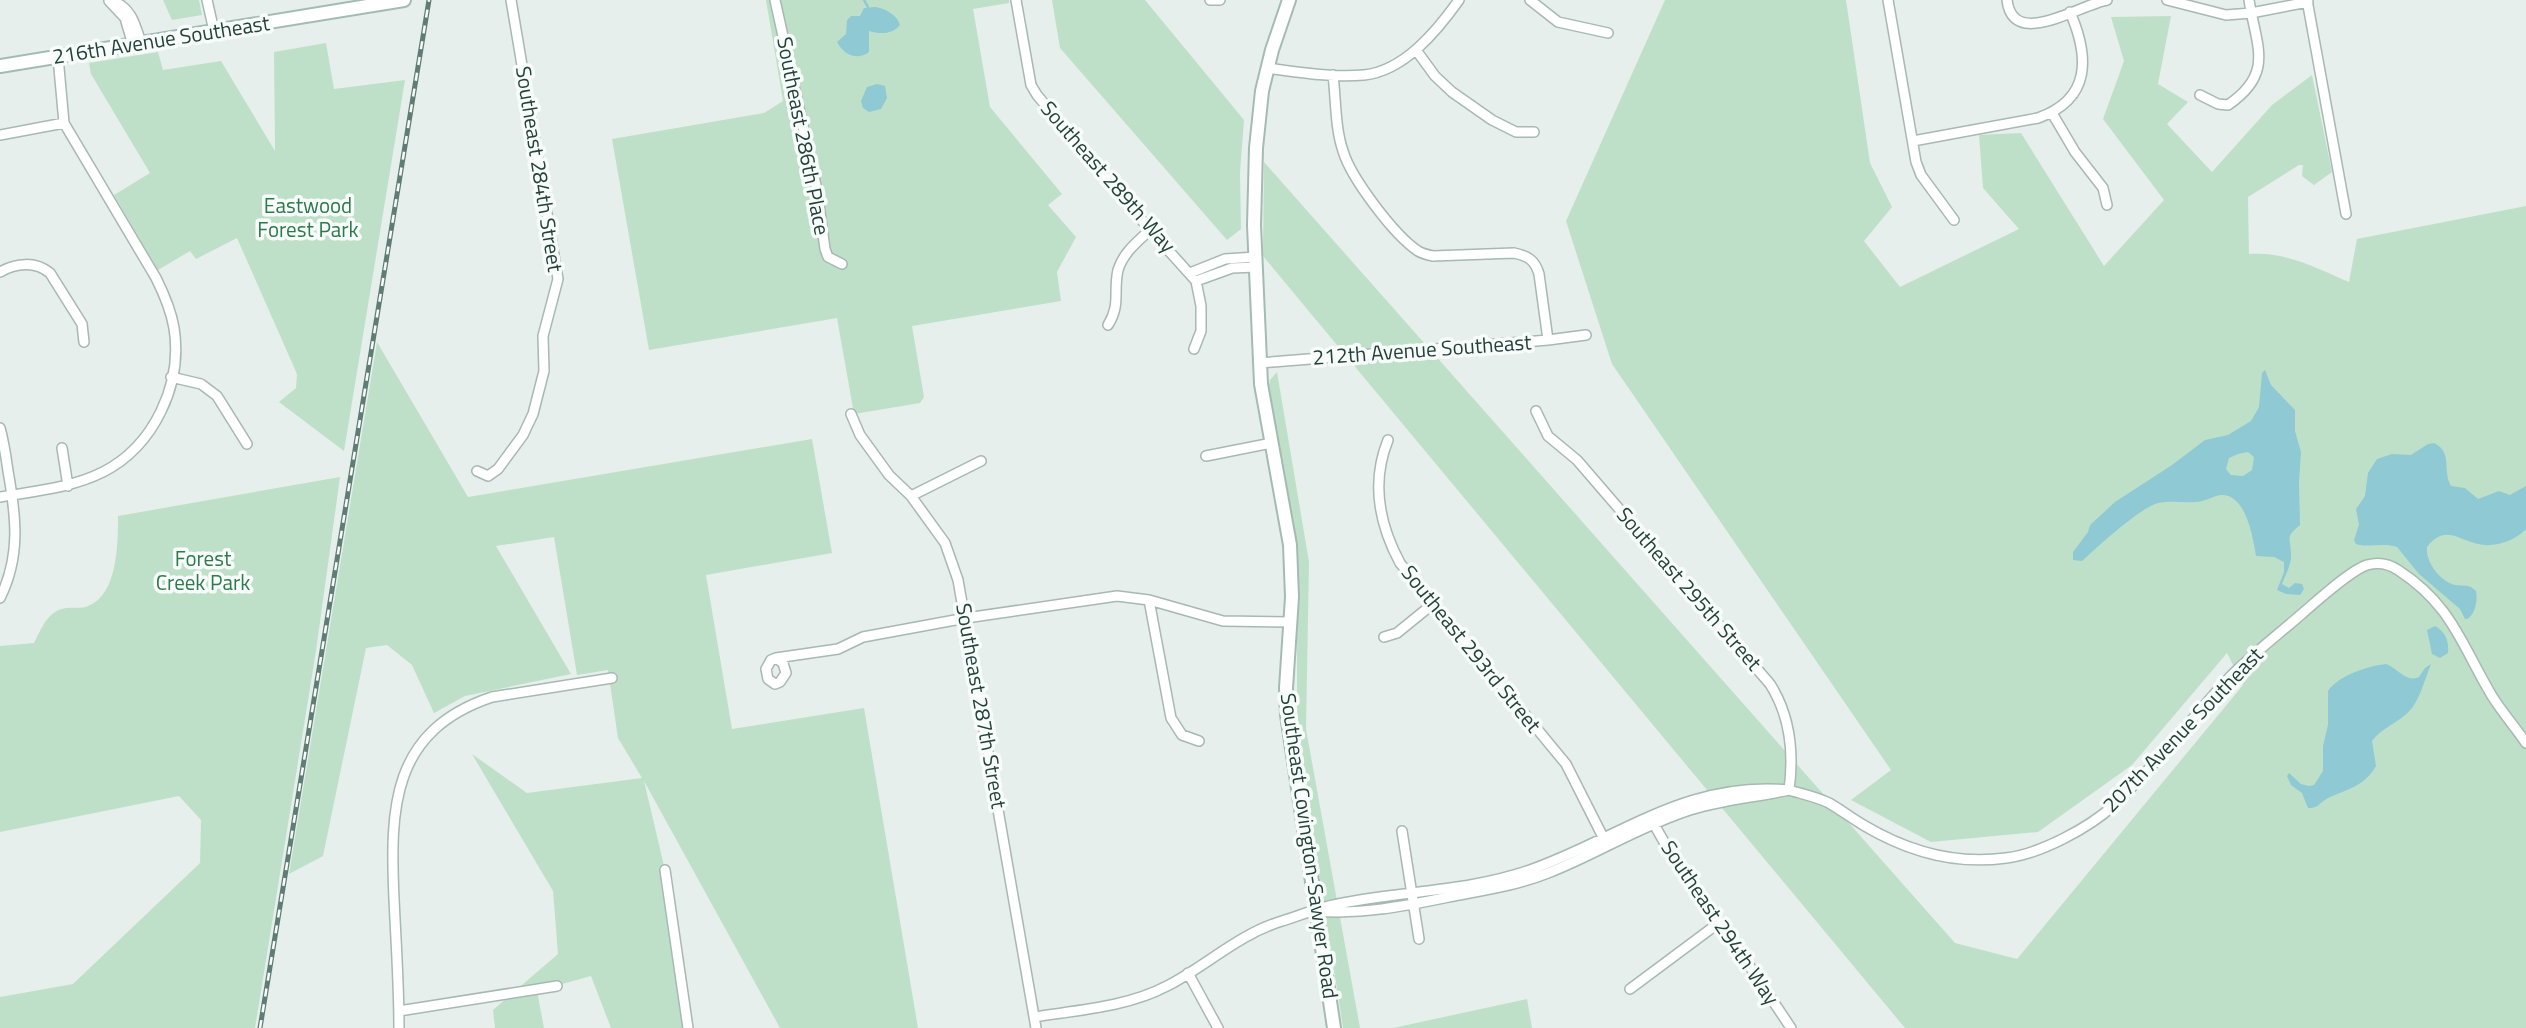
<svg xmlns="http://www.w3.org/2000/svg" width="2526" height="1028" viewBox="0 0 2526 1028" font-family="'Titillium Web',sans-serif">
  <style>
    .green { fill: #bfe0c8 }
    .water { fill: #8ec9d4; fill-rule: evenodd }
    .lines { fill: none; stroke-linecap: round; stroke-linejoin: round }
    .stream { stroke: #8ec9d4; stroke-width: 2.5 }
    .street-casing { stroke: #a8b8b2; stroke-width: 12 }
    .secondary-casing { stroke: #a4bbb3; stroke-width: 16 }
    .street { stroke: #fff; stroke-width: 9 }
    .secondary { stroke: #fff; stroke-width: 12 }
    .rail-casing { stroke: #5f7d75; stroke-width: 5 }
    .rail { stroke: #f7fbf9; stroke-width: 2.5; stroke-dasharray: 8; stroke-linecap: butt }
    .labels { text-anchor: middle; stroke-width: 7; stroke-linejoin: round; paint-order: stroke }
    .street-label { font-size: 21px; fill: #24423a; stroke: #f7fbf9 }
    .park-label { font-size: 21px; fill: #2d7a4b; stroke: #f7fbf9 }
  </style>
  <rect width="100%" height="100%" fill="#e6efeb"/>
  <path class="green" d="M163,0H199L202,15L172,20Z
    M766,0H1009V3L973,9L990,107L1062,194L1048,205L1076,237L1057,272L1061,301L912,326L924,397L920,403L854,414L837,318L649,350L612,139L764,113L783,101Z
    M1052,0H1145L1244,120L1240,172L1241,229L1227,240L1060,48Z
    M1665,0H1846L1870,163L1892,207L1864,241L1900,287L2019,229L1983,188L1979,135L2021,133L2104,266L2164,200L2103,119L2124,61L2111,17L2171,16L2158,84L2188,102L2167,124L2212,172L2272,105L2312,75L2332,172L2314,185L2302,176L2303,165H2299L2248,197L2249,254C2284,251 2317,268 2349,282L2357,239L2526,206V1028H1905L1263,256L1264,162L1955,943L2017,959L2243,685L2227,653L2132,765L2038,832L1931,842L1851,800L1891,770L1612,364L1566,221Z
    M326,43L334,89L405,80L344,451L279,402L296,388L297,374L237,238L196,259L190,251L158,270L114,195L150,173L91,74L89,63L158,52L163,70L221,61L275,151L274,52Z
    M377,342L468,497L812,439L832,553L706,575L732,729L864,708L918,1028H780L644,781L665,870L688,1028H611L591,976L537,991L544,1028H495L493,1010L558,954L553,891L472,754L527,793L642,778L618,738L608,670L577,675L554,537L496,546L571,674L465,696L434,713L412,665L387,645L366,648L323,856L289,874Z
    M1277,372L1309,562L1306,729L1360,1028H1343L1300,750L1297,707V550L1268,391L1270,380Z
    M340,477L316,651L255,1028H0V997L73,984L200,863L201,820L179,796L0,832V646L34,643C42,628 47,611 66,608C73,607 82,609 88,606C118,595 118,542 118,516Z
    M1527,999L1532,1028H1393Z"/>
  <path class="water" d="M875,7C885,8 898,16 900,25C892,35 880,34 869,31V52C857,61 844,55 837,42L846,34L847,20L851,16H860L864,8Z
    M877,84L885,86L887,98L881,109L869,112L863,108L861,101L867,87Z
    M2265,370L2271,385L2295,410V431L2301,452L2299,482L2300,525C2284,538 2291,537 2291,555C2292,563 2285,576 2282,584L2289,588L2295,583L2302,584L2304,589L2300,595L2286,594L2277,590L2284,572V562L2274,557L2256,556C2253,537 2246,494 2221,495C2213,496 2204,502 2196,502C2183,503 2171,500 2158,503C2141,507 2096,548 2082,561L2073,560V552L2088,532L2090,525L2115,502L2172,465L2205,440L2228,435L2251,421L2259,407L2262,373ZM2248,452L2254,457L2252,470L2243,476L2231,475L2226,469L2229,458L2238,454Z
    M2434,443C2453,452 2442,470 2451,486L2465,488L2478,499L2499,491L2510,495L2526,486V529C2515,541 2494,548 2478,544C2458,540 2445,524 2427,547C2425,561 2440,582 2455,585C2465,586 2469,584 2476,591C2478,600 2475,615 2467,619H2465L2460,609L2419,574L2397,547C2384,542 2369,548 2356,544L2354,540L2359,525L2356,509L2365,496L2368,473L2377,459L2392,454L2411,455L2428,444Z
    M2435,626C2446,632 2449,641 2448,653L2440,658L2432,654L2427,630Z
    M2386,664C2399,669 2406,683 2419,677L2425,668L2431,664C2427,674 2420,697 2414,705C2404,721 2383,726 2372,741L2376,766C2364,787 2347,789 2328,798C2320,802 2318,809 2308,808L2302,793L2291,785L2287,776L2289,773L2301,784L2309,786L2314,785L2323,771V746L2328,725V691C2339,675 2368,666 2386,664Z"/>
  <g class="lines">
    <path class="stream" d="M864,0L868,7"/>
    <g class="street-casing">
      <path id="street" d="M111,0C132,8 135,24 141,43
        M207,0L214,31
        M775,0L817,190L825,249L828,257L842,264
        M1016,0L1031,85L1037,95L1150,230L1196,281L1201,306V331L1194,349
        M1210,0H1220
        M1530,0L1558,22L1608,33
        M1888,0L1916,162L1921,175L1954,220
        M2007,0C2013,50 2079,5 2107,0
        M2167,0L2226,15L2251,13L2308,2
        M2307,0L2346,214
        M109,1L125,18L133,45
        M1416,50L1435,76L1452,92L1492,120L1516,132H1534
        M1267,68C1298,72 1332,78 1364,75C1404,71 1437,31 1459,0
        M1333,75C1336,99 1335,128 1343,151C1351,178 1394,235 1418,251C1423,254 1428,255 1433,256L1514,253C1528,256 1535,260 1539,274L1548,340
        M2200,95L2218,104L2228,105C2275,73 2256,46 2249,0
        M2052,113L2075,152L2103,188L2107,205
        M0,135L64,123
        M1913,141L2038,118C2092,99 2089,56 2070,12
        M0,272C16,263 35,261 50,273L82,324L84,342
        M1190,273L1225,259L1256,257
        M1196,281L1232,268L1256,267
        M1108,325C1121,304 1113,292 1118,270C1123,253 1138,241 1150,230
        M1259,363L1548,340L1586,335
        M171,377L201,384L217,396L247,444
        M1536,411L1548,436L1577,460L1770,684C1791,717 1794,753 1789,790C1802,794 1817,797 1829,803C1841,810 1853,819 1865,826C1909,852 1955,865 2006,858C2040,854 2089,828 2114,805C2155,766 2190,720 2228,679C2251,655 2279,634 2304,612C2318,600 2351,570 2367,565C2378,562 2389,564 2398,570C2452,605 2461,644 2492,696C2502,712 2515,727 2526,743
        M851,414L860,435L889,475L911,496L945,543L958,580L1036,1028
        M0,428C4,442 6,457 8,471C16,516 21,556 0,598
        M1388,440C1371,482 1379,524 1400,563L1566,764L1605,841
        M62,448L68,486
        M1206,456L1272,443
        M477,471L488,476L498,469L523,435L533,414L544,371L543,336L558,279L511,0
        M911,496L981,461
        M0,497C35,491 71,488 103,472C154,446 183,384 174,328C171,310 164,294 156,278L64,123L58,57
        M1149,600L1171,718L1182,735L1199,741
        M1384,637L1397,633L1434,603
        M776,658L783,663L786,673L780,682L775,684L768,679L766,669L771,660L776,658L838,649L863,637L966,618L1117,596L1149,600L1223,621L1290,622
        M1651,819L1680,870L1720,922L1791,1028
        M1402,831L1419,939
        M665,870L688,1028
        M1188,973L1218,1028
        M1630,989L1720,922
        M399,1011L557,986
        M1034,1017C1079,1010 1127,1007 1167,986C1206,966 1239,934 1282,921C1301,915 1323,906 1343,903C1404,891 1470,891 1530,870C1620,838 1687,780 1789,790C1753,798 1718,800 1684,812C1637,828 1594,855 1548,873C1518,885 1486,890 1454,896C1409,905 1363,915 1317,911
        M399,1028C399,985 396,942 394,899C390,808 391,731 492,697L612,678"/>
    </g>
    <g class="secondary-casing">
      <path id="secondary" d="M1289,0L1272,50L1262,91L1256,148L1254,225L1261,384L1290,545L1292,597L1286,688L1287,715L1334,1028
        M0,66L404,0"/>
    </g>
    <use href="#street" class="street"/>
    <use href="#secondary" class="secondary"/>
    <g class="rail-casing">
      <path id="rail" d="M260,1028L429,0"/>
    </g>
    <use href="#rail" class="rail"/>
  </g>
  <g class="labels">
    <g class="street-label">
      <text transform="translate(161 40) rotate(-9)" y="7">216th Avenue Southeast</text>
      <text transform="translate(803 136) rotate(79)" y="7">Southeast 286th Place</text>
      <text transform="translate(539 169) rotate(81)" y="7">Southeast 284th Street</text>
      <text transform="translate(1108 177) rotate(49)" y="7">Southeast 289th Way</text>
      <text transform="translate(1422 350) rotate(-4)" y="7">212th Avenue Southeast</text>
      <text transform="translate(1689 589) rotate(49)" y="7">Southeast 295th Street</text>
      <text transform="translate(1471 649) rotate(51)" y="7">Southeast 293rd Street</text>
      <text transform="translate(981 706) rotate(80)" y="7">Southeast 287th Street</text>
      <text transform="translate(2183 730) rotate(-46)" y="7">207th Avenue Southeast</text>
      <text transform="translate(1309 846) rotate(82)" y="7">Southeast Covington-Sawyer Road</text>
      <text transform="translate(1720 923) rotate(56)" y="7">Southeast 294th Way</text>
    </g>
    <g class="park-label">
      <text x="308" y="213">Eastwood<tspan x="308" dy="24">Forest Park</tspan></text>
      <text x="203" y="566">Forest<tspan x="203" dy="24">Creek Park</tspan></text>
    </g>
  </g>
</svg>
